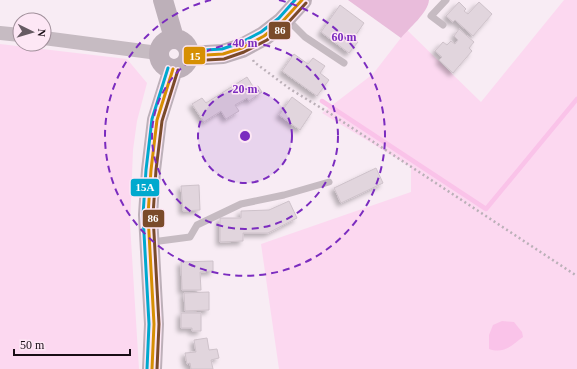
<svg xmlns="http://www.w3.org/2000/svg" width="577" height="369" viewBox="0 0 577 369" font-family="Georgia,serif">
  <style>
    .green { fill: #fcd8f0 }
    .forest { fill: #e9bcdb }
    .water { fill: #fac3e9 }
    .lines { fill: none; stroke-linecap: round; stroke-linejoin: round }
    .stream { stroke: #fac3e9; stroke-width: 4.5 }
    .building { fill: #e1d5dd; stroke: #cec2ca; filter: url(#shadow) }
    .path { stroke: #bbb0b8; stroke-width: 2.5; stroke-dasharray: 2 3; stroke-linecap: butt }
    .lane { stroke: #c6bbc2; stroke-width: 7 }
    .street { stroke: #c6bbc2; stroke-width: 14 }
    .secondary { stroke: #bdb0b9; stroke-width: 20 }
    .bus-1-casing { stroke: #fde7f5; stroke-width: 6 }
    .bus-2-casing { stroke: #fde7f5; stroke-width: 6 }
    .bus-3-casing { stroke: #fde7f5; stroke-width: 6 }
    .bus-1 { stroke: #d68f03; stroke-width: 3 }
    .bus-2 { stroke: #7a4b2a; stroke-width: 3 }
    .bus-3 { stroke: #00a9ce; stroke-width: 3 }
    .ring { fill: none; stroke: #7b2cbf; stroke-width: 2; stroke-dasharray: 7 5 }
    .centre { fill: #7b2cbf; stroke: #fde7f5; stroke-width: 2 }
    .ring-label { font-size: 12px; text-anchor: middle; font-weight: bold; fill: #7b2cbf; stroke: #fde7f5; stroke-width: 3; stroke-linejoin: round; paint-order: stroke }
    .line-badge { stroke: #fde7f5; stroke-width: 1.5 }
    .badge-label { font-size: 11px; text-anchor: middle; font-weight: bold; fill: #fff }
  </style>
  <defs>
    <filter id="shadow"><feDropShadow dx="-3.5" dy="3.5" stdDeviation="2" flood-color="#0004"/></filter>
  </defs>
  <rect width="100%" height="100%" fill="#f8ecf4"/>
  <path class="green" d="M564,0H577V369H279L261,244L411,192V167L322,113L373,74L407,30L481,102Z
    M0,44L127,59L147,83L137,121L133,150L130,224L139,369H0Z"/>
  <path class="forest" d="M348,0H429C428,13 409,28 401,38Z"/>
  <path class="water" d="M502,321L514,322L522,332L523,337C511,346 504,354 489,349V335L493,325Z"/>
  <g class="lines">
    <path class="stream" d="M322,101L486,209L577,99"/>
  </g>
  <path class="building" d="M459,2L466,9L464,11L468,14L479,2L492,14L473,36L455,20L453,22L446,16Z
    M340,5L364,23L353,39L358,42L349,53L321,32Z
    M459,29L474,42L469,48L472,51L453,73L439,60L442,57L435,51L443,42L447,45L451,41L455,44L458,40L454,36Z
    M294,54L308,64L313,58L325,66L320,73L329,80L317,96L282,71Z
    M247,77L254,88L258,86L262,92L249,101L247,98L235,105L239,111L226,119L221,111L204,122L192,104L202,98L206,103Z
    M292,97L312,112L300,130L279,115Z
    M376,168L383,183L341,203L334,188Z
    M199,185L200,210L183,211L181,186Z
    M289,201L297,218L268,233H243V241L220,242V218H241V211L269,210Z
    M213,261V271L200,272L201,290H182L181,262Z
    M209,292V310L185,311L184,293Z
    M181,313H201V331H192V328H181Z
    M207,338L209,350L217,349L219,358L211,360L213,369H191L190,363L187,364L185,353L196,352L194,340Z"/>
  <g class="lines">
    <path class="path" d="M253,60L254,62L290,89L331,114L577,276"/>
    <path class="lane" d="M286,18L305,37L344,63
      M443,25L431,16L446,0
      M152,242L190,237L197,225L241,204L284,195L329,182"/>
    <path class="street" d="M0,33L20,35
      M44,38L158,53"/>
    <path class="secondary" d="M163,0L174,38
      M159 54a15 15 0 1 1 30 0a15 15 0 1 1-30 0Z
      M189,56L223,54L242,48L264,36L282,22L302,0
      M152,369L154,324L148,215L151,170L157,120L173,69"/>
    <g class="bus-1-casing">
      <path id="bus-1" d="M189,56L223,54L242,48L264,36L282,22L302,0
        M152,369L154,324L148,215L151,170L157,120L173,69"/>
    </g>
    <g class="bus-2-casing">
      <path id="bus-2" d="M189,61L224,59L244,52L267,40L285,26L306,3
        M157,369L159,324L153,215L156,170L162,121L178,70"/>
    </g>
    <g class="bus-3-casing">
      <path id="bus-3" d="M189,51L222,49L240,43L261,32L279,18L295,0
        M147,369L149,324L143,215L146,170L152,119L168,68"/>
    </g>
    <use href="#bus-1" class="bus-1"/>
    <use href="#bus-2" class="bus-2"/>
    <use href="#bus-3" class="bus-3"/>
  </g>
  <circle cx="245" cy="136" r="47" fill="#7b2cbf" fill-opacity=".12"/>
  <g class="ring">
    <circle cx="245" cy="136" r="47"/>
    <circle cx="245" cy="136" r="93"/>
    <path d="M279 0A140 140 0 1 1 211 0"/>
  </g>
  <circle cx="245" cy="136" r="6" class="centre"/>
  <g class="ring-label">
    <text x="344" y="41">60 m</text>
    <text x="245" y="47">40 m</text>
    <text x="245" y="93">20 m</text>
  </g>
  <g class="line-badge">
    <rect x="268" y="21" width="23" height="19" rx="4" fill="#7a4b2a"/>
    <rect x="183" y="46" width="23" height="19" rx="4" fill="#d68f03"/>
    <rect x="130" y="178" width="30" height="19" rx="4" fill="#00a9ce"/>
    <rect x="142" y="209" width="23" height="19" rx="4" fill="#7a4b2a"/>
  </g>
  <g class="badge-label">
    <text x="280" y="34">86</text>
    <text x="195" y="60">15</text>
    <text x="145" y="191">15A</text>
    <text x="153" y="222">86</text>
  </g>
  <g transform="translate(32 32) rotate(95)"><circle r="19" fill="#fde7f5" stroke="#a1909b"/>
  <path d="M0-3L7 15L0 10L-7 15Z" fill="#665b63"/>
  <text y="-6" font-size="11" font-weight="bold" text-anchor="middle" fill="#180d15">N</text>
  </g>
  <path d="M14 349v6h116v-6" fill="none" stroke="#180d15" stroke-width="2"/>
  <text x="20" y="349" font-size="12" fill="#180d15" stroke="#fde7f5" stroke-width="3" paint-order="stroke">50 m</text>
</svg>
